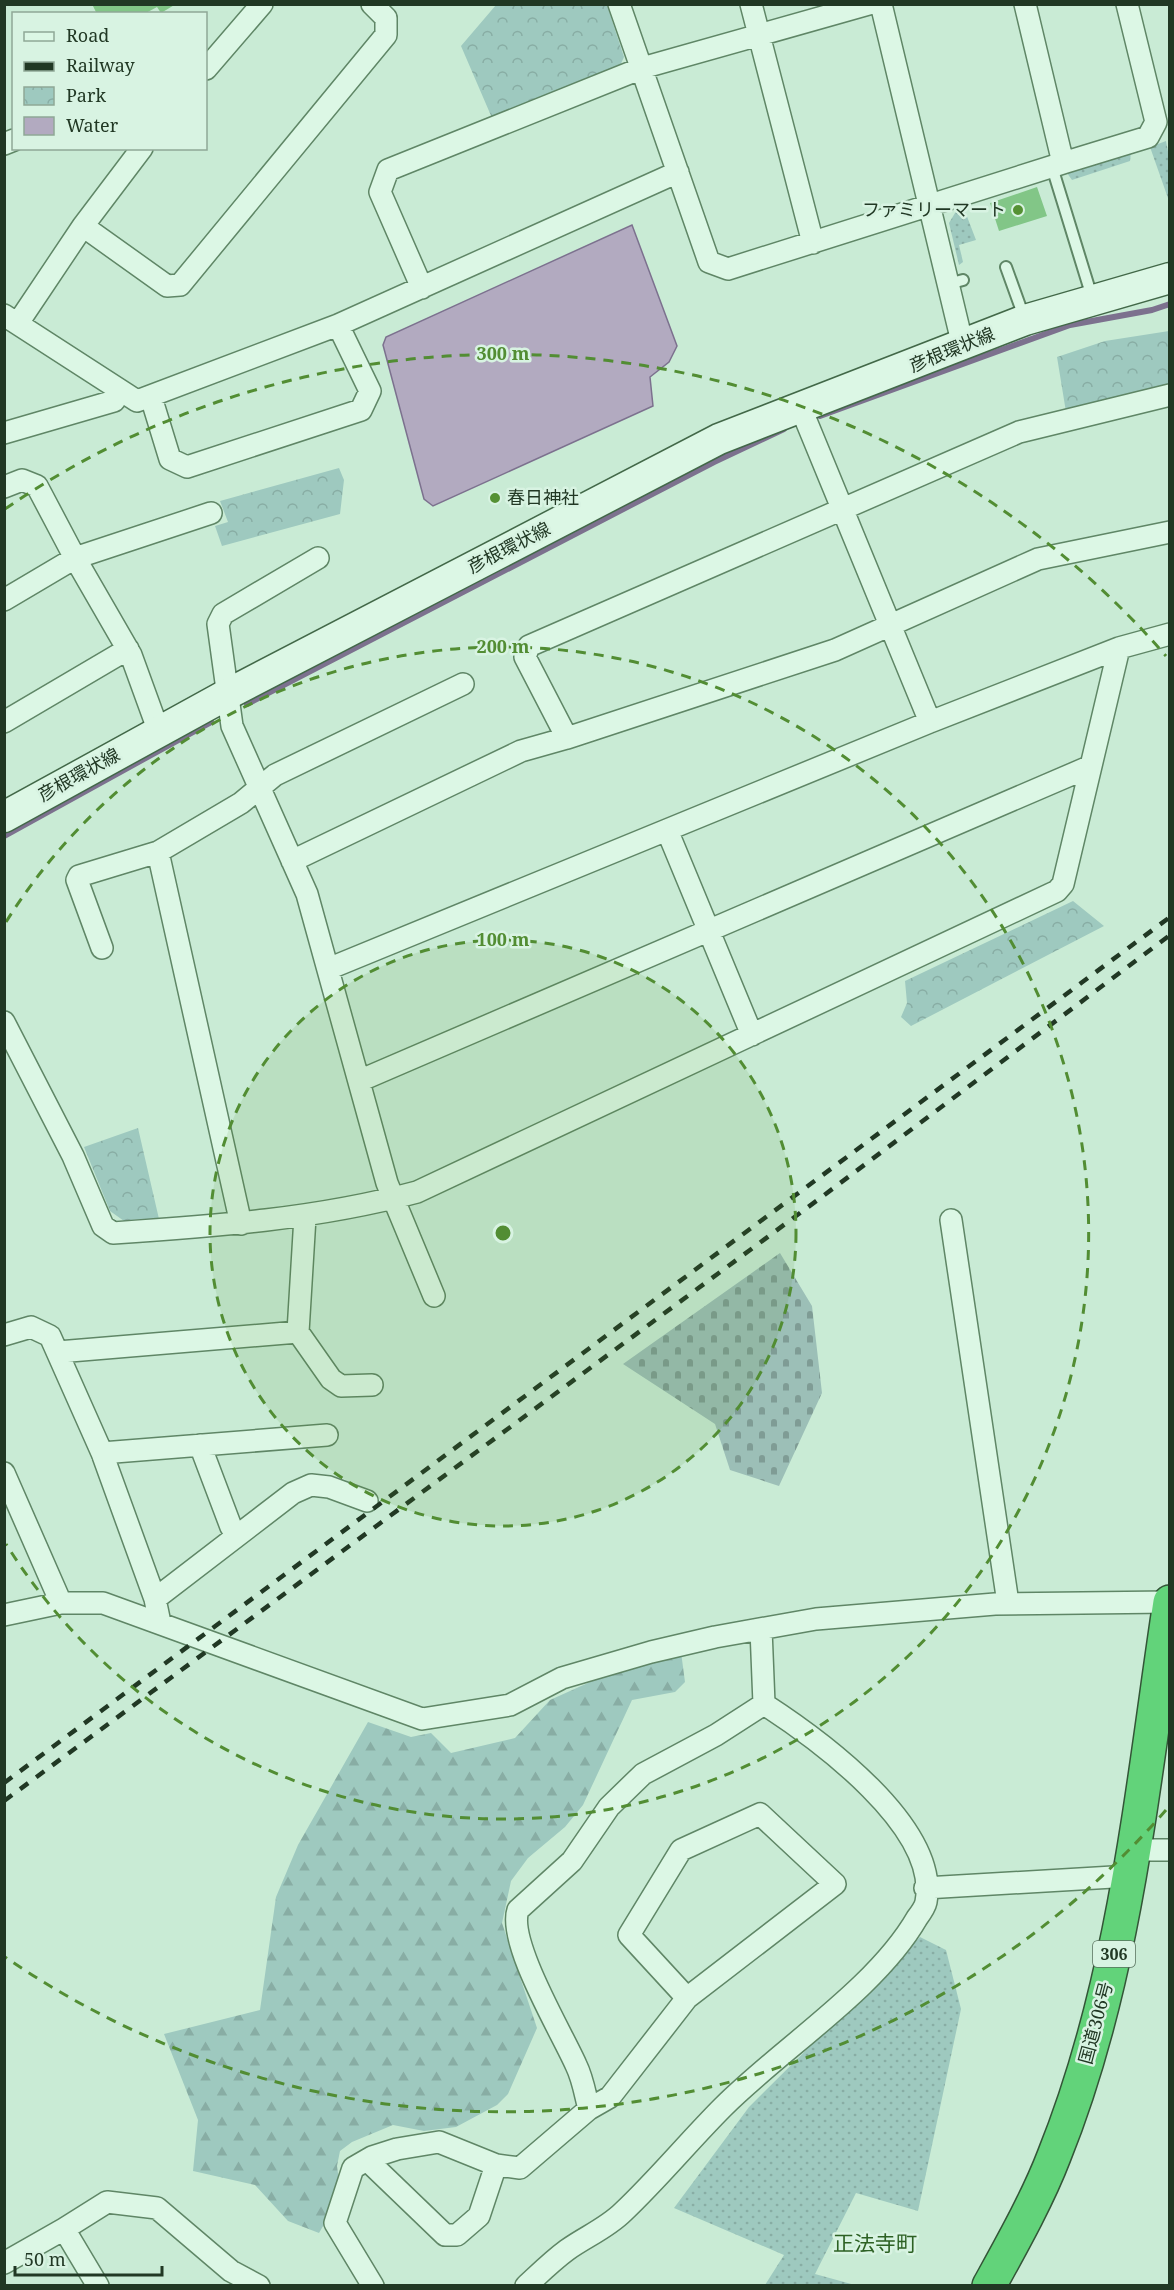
<svg xmlns="http://www.w3.org/2000/svg" width="1174" height="2290" viewBox="0 0 1174 2290" font-family="'Noto Serif','Noto Sans JP',serif">
  <style>
    .grass { fill: url(#grass-dots) }
    .forest { fill: url(#forest-firs) }
    .cemetery { fill: url(#cemetery-stones) }
    .park { fill: url(#park-crowns) }
    .water { fill: #b2aac0; stroke: #7c718e; stroke-width: 1.5 }
    .lines { fill: none; stroke-linecap: round; stroke-linejoin: round }
    .stream { stroke: #7c718e; stroke-width: 6 }
    .building { fill: #82c687 }
    .lane-casing { stroke: #5f8666; stroke-width: 14 }
    .street-casing { stroke: #5f8666; stroke-width: 24 }
    .secondary-casing { stroke: #426848; stroke-width: 33 }
    .highway-casing { stroke: #335537; stroke-width: 36 }
    .lane { stroke: #dcf7e5; stroke-width: 10 }
    .street { stroke: #dcf7e5; stroke-width: 21 }
    .secondary { stroke: #dcf7e5; stroke-width: 30 }
    .highway { stroke: #62d37a; stroke-width: 33 }
    .rail { stroke: #213824; stroke-width: 4.5; stroke-dasharray: 10 10; stroke-linecap: butt }
    .ring { fill: none; stroke: #528d33; stroke-width: 3; stroke-dasharray: 10 8 }
    .poi-dot { fill: #559134; stroke: #d8f3e2; stroke-width: 2 }
    .labels { text-anchor: middle; stroke-width: 5; stroke-linejoin: round; paint-order: stroke }
    .shield { fill: #d8f3e2; stroke: #58705d; stroke-width: 1.5 }
    .shield-label { font-size: 16px; font-weight: bold; fill: #213824 }
    .poi-label { font-size: 18px; fill: #213824; stroke: #d8f3e2; text-anchor: end }
    .street-label { font-size: 18px; fill: #213824; stroke: #d8f3e2 }
    .quarter-label { font-size: 21px; fill: #2d6124; stroke: #d8f3e2 }
    .centre { fill: #528d33; stroke: #d8f3e2; stroke-width: 3 }
    .ring-label { font-size: 18px; text-anchor: middle; font-weight: bold; fill: #528d33; stroke: #d8f3e2; stroke-width: 5; stroke-linejoin: round; paint-order: stroke }
  </style>
  <defs>
    <pattern id="grass-dots" width="8" height="8" patternUnits="userSpaceOnUse" patternTransform="scale(1.5)"><rect width="8" height="8" fill="#9ec9bf"/><path d="M2 2h.1M6 6h.1" fill="none" stroke="#88ada4" stroke-width="1.8" stroke-linecap="round"/></pattern>
    <pattern id="forest-firs" width="22" height="20" patternUnits="userSpaceOnUse" patternTransform="scale(1.5)"><rect width="22" height="20" fill="#9ec9bf"/><path d="M5 1l3.5 6h-7zM16 11l3.5 6h-7z" fill="#88ada4"/></pattern>
    <pattern id="cemetery-stones" width="16" height="16" patternUnits="userSpaceOnUse" patternTransform="scale(1.5)"><rect width="16" height="16" fill="#9cbfb7"/><path d="M2 7V4a2 2 0 0 1 4 0v3zM10 15v-3a2 2 0 0 1 4 0v3z" fill="#7f9c95"/></pattern>
    <pattern id="park-crowns" width="20" height="18" patternUnits="userSpaceOnUse" patternTransform="scale(1.5)"><rect width="20" height="18" fill="#9ec9bf"/><path d="M2 6a3 3 0 1 1 6 0M12 15a3 3 0 1 1 6 0" fill="none" stroke="#88ada4"/></pattern>
  </defs>
  <rect width="100%" height="100%" fill="#c9ebd5"/>
  <path class="grass" d="M1166,141L1169,157V201L1150,147Z
    M1131,152L1130,161L1072,180L1067,173Z
    M963,206L976,240L959,245L963,262L959,265L949,223L958,208Z
    M920,1937L946,1950L961,2009L918,2211L856,2193L815,2274L855,2285H765L784,2255L674,2208L749,2107Z"/>
  <path class="forest" d="M681,1652L685,1682L675,1692L632,1700L583,1805L565,1827L528,1858L511,1881L502,1923L537,2028L508,2094L497,2105L456,2127L424,2131L393,2125L352,2142L340,2151L337,2166L341,2195L319,2233L288,2221L255,2185L193,2171L198,2120L164,2034L260,2010L276,1897L298,1845L368,1722L411,1737L431,1733L451,1753L515,1738L550,1700L619,1669Z"/>
  <path class="cemetery" d="M780,1253L812,1306L822,1393L779,1486L730,1470L715,1424L623,1364Z"/>
  <path class="park" d="M496,5H607L624,57L619,68L492,118L461,46Z
    M1169,331V387L1066,412L1057,357L1105,341Z
    M339,468L344,480L340,514L222,546L215,526L228,522L220,501Z
    M1073,901L1104,926L911,1026L901,1017L907,1003L905,981Z
    M138,1128L159,1219L124,1221L110,1211L84,1147Z"/>
  <path class="water" d="M632,225L677,346L669,362L650,377L653,406L433,506L424,499L383,345L386,337Z"/>
  <g class="lines">
    <path class="stream" d="M820,416L1070,325L1152,310L1170,304
      M247,704L714,462L784,429
      M4,836L211,722"/>
  </g>
  <path class="building" d="M92,4H176L161,13L157,7L144,14H97Z
    M1037,187L1047,216L999,231L990,203Z"/>
  <g class="lines">
    <g class="lane-casing">
      <path id="lane" d="M1052,167L1092,297
        M1006,267L1024,317
        M948,284L963,280"/>
    </g>
    <g class="street-casing">
      <path id="street" d="M619,4L709,262L728,269L1063,163L1025,4
        M751,4L813,243
        M881,4L963,346
        M206,69L262,4
        M4,144L14,140
        M1063,163L1148,137L1156,122L1127,4
        M83,226L167,286L180,285L386,35V18L372,4
        M422,288L380,192L388,170L642,68L869,4
        M4,315L137,401L338,325L678,172
        M18,323L83,226L142,148
        M151,397L170,459L187,467L361,410L370,391L338,325
        M800,406L930,722
        M4,433L114,401L120,391
        M4,487L22,480L37,486L75,558L131,655L159,732
        M318,558L223,614L218,624L232,726L307,894L387,1183L434,1296
        M4,600L75,558L211,513
        M4,722L128,649
        M567,738L835,650L1038,559L1170,532
        M667,830L752,1035
        M292,861L521,751L567,738L525,657L529,646L1019,432L1170,395
        M102,948L77,880L79,876L158,852
        M328,969L930,722L1119,648L1170,634
        M4,1022L73,1156L103,1226L113,1233C216,1226 317,1219 417,1192L1057,891L1063,884L1119,648
        M359,1081L1091,766
        M951,1220L1008,1603
        M241,1224L158,852L241,803L275,775L463,684
        M298,1332L331,1379L341,1386L372,1385
        M4,1335L31,1327L50,1336L102,1453L155,1599L160,1623
        M58,1352L298,1332L305,1217
        M200,1445L231,1527
        M102,1453L327,1435
        M4,1473L61,1603
        M155,1599L293,1493L311,1485L329,1487L367,1501
        M4,1615L61,1603H103L422,1719L510,1705L562,1678L651,1652L715,1637L816,1619L995,1604L1170,1602
        M761,1629L764,1704
        M1133,1850H1170
        M925,1888L1130,1876
        M589,2109L610,2097L687,1998L835,1884L760,1814L681,1850L629,1935L687,1998
        M367,2160L445,2235H457L479,2216L496,2165
        M4,2263L64,2229
        M98,2286L64,2229L107,2202L157,2208L231,2271L259,2286
        M373,2286L335,2223L353,2168L372,2157L397,2149L439,2142L496,2165L520,2168L589,2109C585,2094 583,2079 576,2065C562,2033 507,1942 518,1910L572,1861L609,1807L643,1774L716,1735L764,1704
        M526,2286C539,2274 552,2261 567,2250C585,2237 607,2228 623,2212C658,2179 689,2141 723,2107C782,2048 876,1989 917,1918C920,1914 925,1907 926,1902C940,1827 818,1739 764,1704"/>
    </g>
    <g class="secondary-casing">
      <path id="secondary" d="M4,817L226,695L719,439L1025,320L1170,278"/>
    </g>
    <g class="highway-casing">
      <path id="highway" d="M989,2286C1011,2246 1038,2198 1054,2156C1125,1980 1142,1788 1170,1602"/>
    </g>
    <use href="#lane" class="lane"/>
    <use href="#street" class="street"/>
    <use href="#secondary" class="secondary"/>
    <use href="#highway" class="highway"/>
    <path class="rail" d="M4,1783L1170,917
      M4,1801L819,1199L1170,935"/>
  </g>
  <circle cx="503" cy="1233" r="293" fill="#528d33" fill-opacity=".12"/>
  <g class="ring">
    <circle cx="503" cy="1233" r="293"/>
    <path d="M6 922A586 586 0 1 1 6 1544"/>
    <path d="M1166 1810A879 879 0 0 1 5 1957M5 509A879 879 0 0 1 1166 656"/>
  </g>
  <g class="poi-dot">
    <circle cx="1018" cy="210" r="6"/>
    <circle cx="495" cy="498" r="6"/>
  </g>
  <g class="labels">
    <rect class="shield" x="1093" y="1941" width="42" height="26" rx="4.5"/>
    <g class="shield-label">
      <text x="1114" y="1960">306</text>
    </g>
    <g class="poi-label">
      <text x="1006" y="216">ファミリーマート</text>
      <text x="507" y="504" text-anchor="start">春日神社</text>
    </g>
    <g class="street-label">
      <text transform="translate(952 350) rotate(-22)" y="6">彦根環状線</text>
      <text transform="translate(509 548) rotate(-27)" y="6">彦根環状線</text>
      <text transform="translate(79 775) rotate(-29)" y="6">彦根環状線</text>
      <text transform="translate(1096 2023) rotate(-75)" y="6">国道306号</text>
    </g>
    <g class="quarter-label">
      <text x="875" y="2251">正法寺町</text>
    </g>
  </g>
  <circle cx="503" cy="1233" r="9" class="centre"/>
  <g class="ring-label">
    <text x="503" y="360">300 m</text>
    <text x="503" y="653">200 m</text>
    <text x="503" y="946">100 m</text>
  </g>
  <rect width="1174" height="2290" fill="none" stroke="#213824" stroke-width="12"/>
  <rect x="12" y="12" width="195" height="138" fill="#d8f3e2" stroke="#8fa896" stroke-width="1.5"/>
  <rect x="24" y="32" width="30" height="9" fill="#dcf7e5" stroke="#8fa896" stroke-width="1.5"/>
  <text x="66" y="42" font-size="18" fill="#213824">Road</text>
  <rect x="24" y="62" width="30" height="9" fill="#213824" stroke="#8fa896" stroke-width="1.5"/>
  <text x="66" y="72" font-size="18" fill="#213824">Railway</text>
  <rect x="24" y="87" width="30" height="18" fill="url(#park-crowns)" stroke="#8fa896" stroke-width="1.5"/>
  <text x="66" y="102" font-size="18" fill="#213824">Park</text>
  <rect x="24" y="117" width="30" height="18" fill="#b2aac0" stroke="#8fa896" stroke-width="1.5"/>
  <text x="66" y="132" font-size="18" fill="#213824">Water</text>
  <path d="M15 2266v9h147v-9" fill="none" stroke="#213824" stroke-width="3"/>
  <text x="24" y="2266" font-size="18" fill="#213824" stroke="#d8f3e2" stroke-width="4.5" paint-order="stroke">50 m</text>
</svg>
